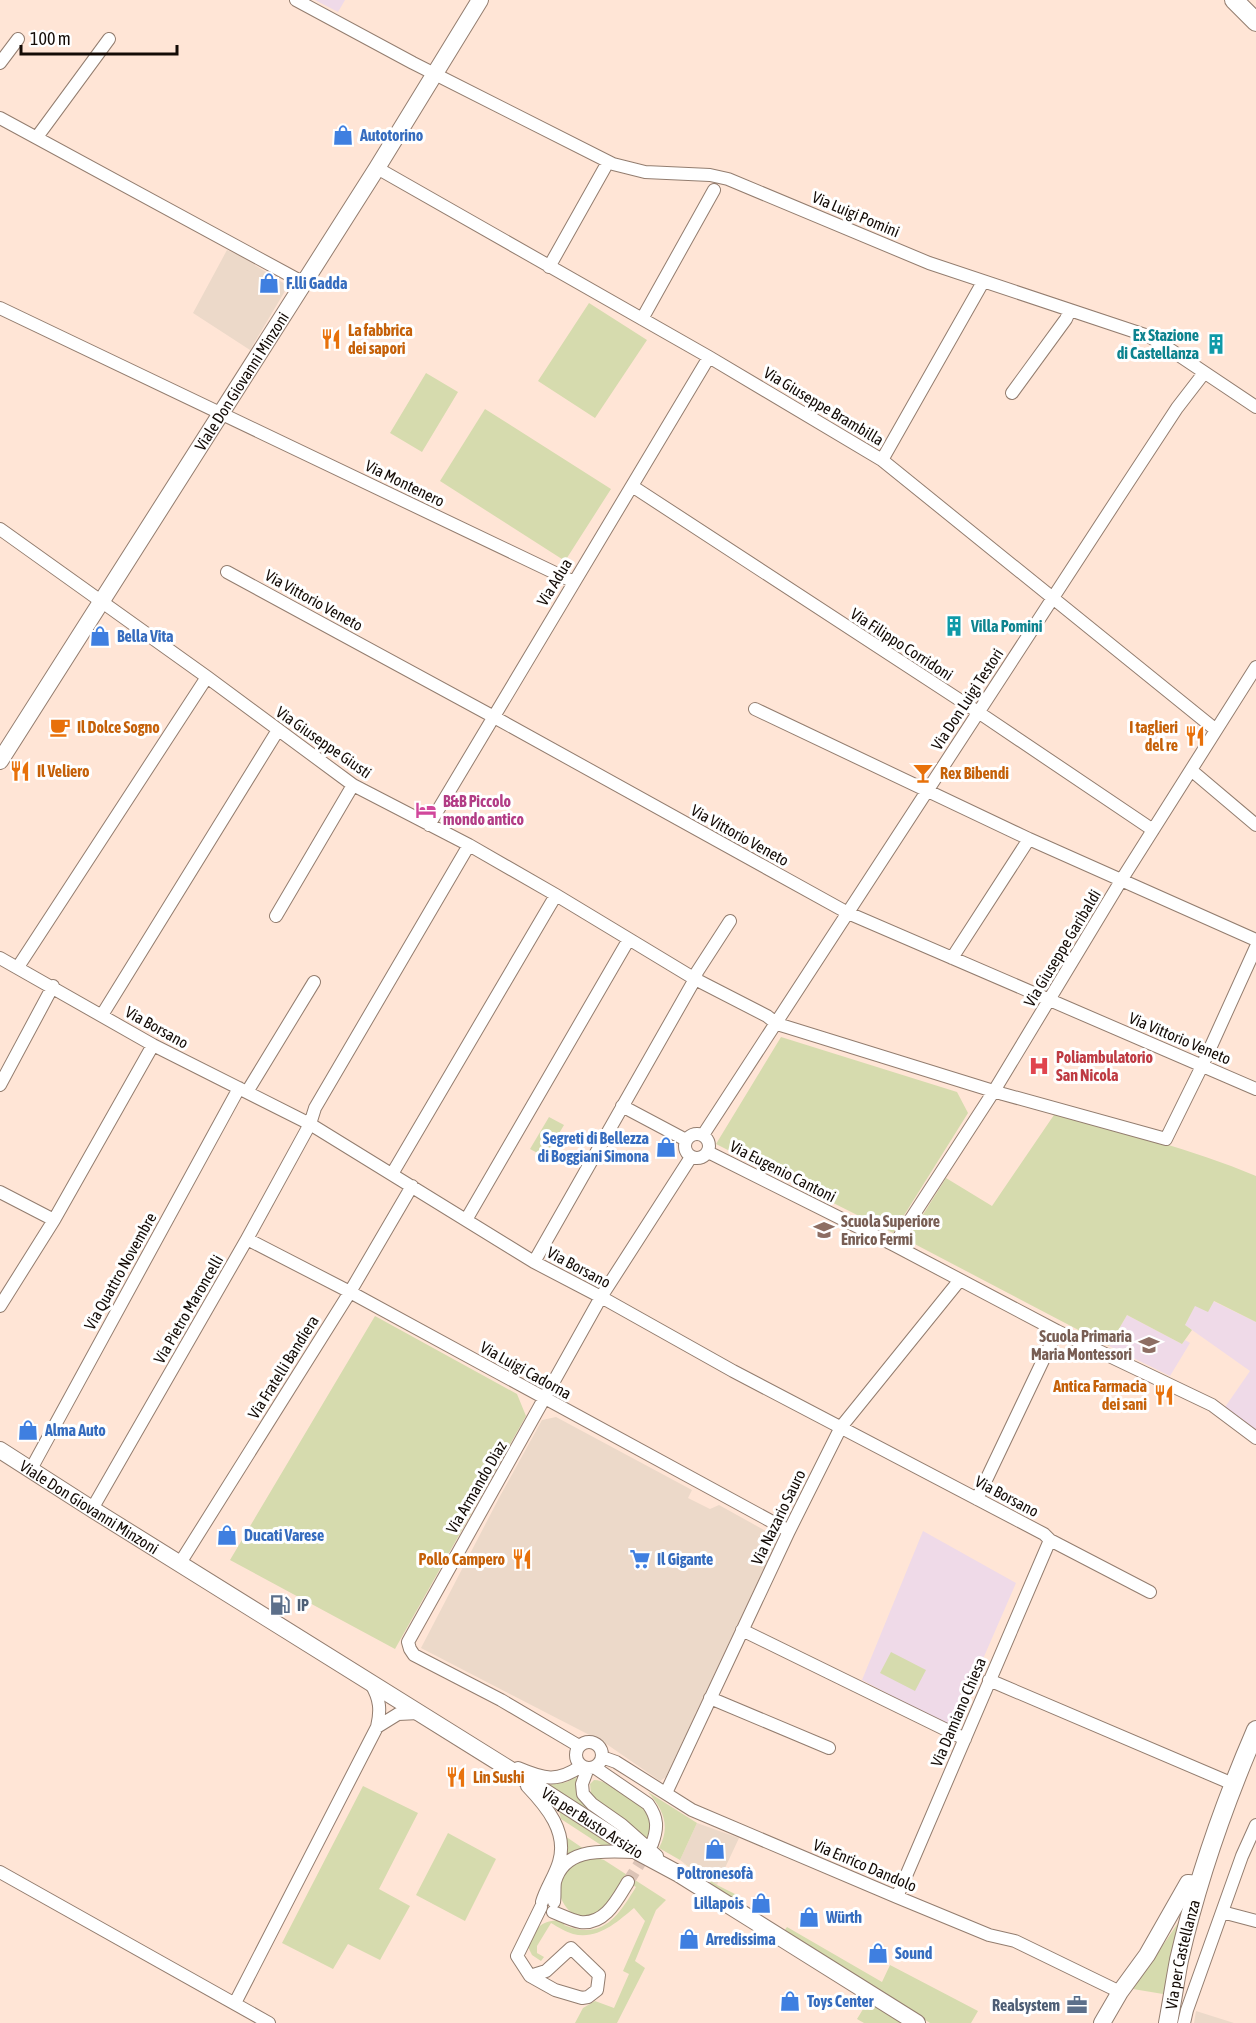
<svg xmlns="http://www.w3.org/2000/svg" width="1256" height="2023" viewBox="0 0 1256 2023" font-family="'Asap Condensed',sans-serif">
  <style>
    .commercial { fill: #ecd9c9 }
    .education { fill: #efdae8 }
    .green { fill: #d6dbae }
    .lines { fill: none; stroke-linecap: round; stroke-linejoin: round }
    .street-tunnel { stroke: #dcc4b7; stroke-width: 12; stroke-dasharray: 12 6; stroke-linecap: butt }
    .street-casing { stroke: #937d6f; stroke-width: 14 }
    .secondary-casing { stroke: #937d6f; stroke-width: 18 }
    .primary-casing { stroke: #937d6f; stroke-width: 20 }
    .street { stroke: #fff; stroke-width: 12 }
    .secondary { stroke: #fff; stroke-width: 16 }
    .primary { stroke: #fff; stroke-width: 18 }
    .labels { text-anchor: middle; stroke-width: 6; stroke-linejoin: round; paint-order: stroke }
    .shop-label { font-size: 16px; font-weight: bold; fill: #366cbe; stroke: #fff; text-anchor: start }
    .street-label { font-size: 16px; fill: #140c07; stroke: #fff }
    .food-label { font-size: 16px; font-weight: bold; fill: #c56008; stroke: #fff; text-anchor: start }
    .culture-label { font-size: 16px; font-weight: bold; fill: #0d838f; stroke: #fff; text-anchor: end }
    .hotel-label { font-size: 16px; font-weight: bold; fill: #b23c85; stroke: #fff; text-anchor: start }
    .health-label { font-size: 16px; font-weight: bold; fill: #be3a42; stroke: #fff; text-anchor: start }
    .education-label { font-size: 16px; font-weight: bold; fill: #785e54; stroke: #fff; text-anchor: start }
    .service-label { font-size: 16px; font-weight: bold; fill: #4e5e75; stroke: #fff; text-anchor: start }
  </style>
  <rect width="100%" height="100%" fill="#ffe5d6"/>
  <path class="commercial" d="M227,250L239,255L288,286L250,350L193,313Z
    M556,1417L692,1490L688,1498L710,1509L719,1505L773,1535L776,1542L666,1777L660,1781L605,1743L421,1648L499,1498L542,1420Z
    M697,1823L739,1838L717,1885L680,1860Z
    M1196,2011L1234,2023H1194Z"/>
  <path class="education" d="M315,0H345L338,12Z
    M1213,1301L1256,1322V1434L1223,1410L1250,1371L1185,1325L1195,1305Z
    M1127,1315L1182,1344L1185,1340L1190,1343L1170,1376L1109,1346Z
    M923,1531L1016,1583L956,1721L951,1727L862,1680Z"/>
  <path class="green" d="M589,303L647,340L595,418L538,381Z
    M426,373L458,392L422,452L390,433Z
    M485,409L611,489L565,561L440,481Z
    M781,1037L957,1092L968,1113L893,1233L716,1144Z
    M1056,1112C1123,1132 1192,1149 1256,1176V1322L1214,1301L1208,1312L1195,1306L1185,1325L1192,1330L1182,1344L1127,1315L1109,1346L907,1240L946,1178L992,1206Z
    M549,1117L564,1125L545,1157L530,1149Z
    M375,1316L517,1394L526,1416L395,1649L230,1560Z
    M891,1652L926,1670L915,1691L880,1673Z
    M577,1776C573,1797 594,1809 608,1822L548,1785L567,1782Z
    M594,1780C604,1780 611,1787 620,1792C640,1805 659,1813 646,1840L597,1802L591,1794L590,1784Z
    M363,1786L418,1813L379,1889L410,1906L380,1960L348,1944L333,1969L282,1943Z
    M648,1792L697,1823L680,1860L717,1885L739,1896L736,1902L680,1860L659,1848C671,1826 663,1809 648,1792Z
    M558,1807L615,1843L604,1847L561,1819Z
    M448,1833L496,1859L465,1921L416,1895Z
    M562,1834L587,1851L563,1861Z
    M594,1857L604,1860L666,1900L656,1910L635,1961L645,1968L617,2023H575L583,2008L595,2001L614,2008L629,1974L623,1971L645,1921L634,1908C617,1922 598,1940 573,1934C566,1932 558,1927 551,1923L537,1946V1953L544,1957L541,1961L532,1955L528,1947C535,1927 542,1918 566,1921L564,1925C603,1941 618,1916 636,1887L625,1880C618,1891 610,1906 599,1913C564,1935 533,1864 594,1857Z
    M1180,1920L1163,1994L1133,1989Z
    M787,1927L882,1982L890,1965L978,2011L971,2023H930L784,1931Z
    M868,2001L903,2023H864L857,2019Z"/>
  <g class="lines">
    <path class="street-tunnel" d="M628,1882L648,1850"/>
    <g class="street-casing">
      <path id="street" d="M296,0L413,63L613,164L645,172L710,175L728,179L929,263L1148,336L1162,344L1256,407
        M0,63L18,39
        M0,118L304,283
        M37,137L109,39
        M377,168L709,357L882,460L1216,730
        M549,267L608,162
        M0,308L574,582
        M642,319L714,190
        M1012,393L1066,319L1070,310
        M882,460L983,282
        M632,486L978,712L1153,830
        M0,529L207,677L353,785L469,845L556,895L695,979L767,1016L777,1024L787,1027L1003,1094L1166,1139L1202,1066L1256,947
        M227,572L494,717L848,913L1256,1089
        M755,709L1029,839L1256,940
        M1191,770L1256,825
        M429,825L709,357
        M276,916L353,785
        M0,958L153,1045L310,1124L534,1262L601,1297L733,1371L1044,1534L1050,1540L1150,1592
        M952,958L1029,839
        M18,967L207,677
        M102,1015L278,730
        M0,1085L53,986
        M247,1092L314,982
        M622,1106L686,1140
        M685 1146a12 12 0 1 1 24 0a12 12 0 1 1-24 0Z
        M703,1135L1116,501L1177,408L1204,373
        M708,1152L894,1245L1057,1331L1212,1405L1256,1438
        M392,1174L556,895
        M0,1192L54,1220
        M466,1220L629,939
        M247,1239L350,1292L789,1531
        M894,1245L994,1091L1122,879L1256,667
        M534,1262L695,979L697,972L730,921
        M0,1306L54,1220L153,1045
        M31,1469L239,1088
        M977,1499L1057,1331
        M92,1509L247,1239L310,1124L315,1108L469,845
        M180,1563L350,1292L412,1186
        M742,1630L965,1739
        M989,1680L1233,1784
        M710,1698L829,1748
        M377,1727L398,1714L419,1713
        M576 1755a13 13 0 1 1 26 0a13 13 0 1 1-26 0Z
        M579,1746L501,1700L414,1655L410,1649L408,1642L601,1297L691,1157
        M602,1757L616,1762L692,1810L897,1897L989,1935L1015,1941L1120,1992
        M594,1767L648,1804C658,1818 658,1828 652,1844
        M518,1768C544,1779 557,1783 581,1766
        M588,1768L582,1784L583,1794L592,1804L622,1825L657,1856
        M527,1786C547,1807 568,1832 559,1862C555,1876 546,1888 542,1902
        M666,1793L789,1531L841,1427L959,1281
        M0,1872L269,2023
        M897,1897L1050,1540
        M554,1902C555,1896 554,1888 555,1882C565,1845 608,1852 638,1852
        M553,1912C561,1915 571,1920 580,1922C605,1925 617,1900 628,1882
        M1222,1912L1256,1921
        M530,1976L546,1971L571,1948L599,1975L597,1990L588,1997L582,1998L555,1990L530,1976L517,1956L541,1907
        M235,2003L377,1727C381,1710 380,1699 371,1684
        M1184,2023L1187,2010L1242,1856L1256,1825"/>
    </g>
    <g class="secondary-casing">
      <g id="secondary">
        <path id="s1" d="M0,761L377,168L480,0"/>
        <path id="s2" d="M0,1450L92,1509L514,1772L638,1852L679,1874L917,2023"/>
        <path d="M1102,2023L1120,1992L1147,1955L1188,1883L1199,1884"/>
      </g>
    </g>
    <g class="primary-casing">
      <g id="primary">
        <path d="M1234,0L1256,22"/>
        <path id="s3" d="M1168,2023C1172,2002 1175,1981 1179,1960C1197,1881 1224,1804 1256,1730"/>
      </g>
    </g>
    <use href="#street" class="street"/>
    <use href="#secondary" class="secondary"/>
    <use href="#primary" class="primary"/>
  </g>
  <defs>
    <g id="shop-bare" transform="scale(1.62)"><path d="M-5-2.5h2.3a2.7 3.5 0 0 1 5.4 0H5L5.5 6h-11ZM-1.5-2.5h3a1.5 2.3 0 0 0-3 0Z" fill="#3f7fe0" stroke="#fff" stroke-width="2.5" paint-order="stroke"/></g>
    <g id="restaurant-bare" transform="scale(1.62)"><path d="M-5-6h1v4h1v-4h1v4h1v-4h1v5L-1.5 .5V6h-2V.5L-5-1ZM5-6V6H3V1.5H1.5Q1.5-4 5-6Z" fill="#e8710a" stroke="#fff" stroke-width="2.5" paint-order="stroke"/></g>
    <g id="building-bare" transform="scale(1.62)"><path d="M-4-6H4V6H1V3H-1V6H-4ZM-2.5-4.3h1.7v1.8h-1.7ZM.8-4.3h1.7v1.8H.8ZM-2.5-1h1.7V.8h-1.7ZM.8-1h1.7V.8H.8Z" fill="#0f9aa8" stroke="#fff" stroke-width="2.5" paint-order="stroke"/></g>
    <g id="cafe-bare" transform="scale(1.62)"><path d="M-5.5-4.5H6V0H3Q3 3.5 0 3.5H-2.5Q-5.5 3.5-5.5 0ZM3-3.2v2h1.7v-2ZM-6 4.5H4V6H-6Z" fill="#e8710a" stroke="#fff" stroke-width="2.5" paint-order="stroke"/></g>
    <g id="bar-bare" transform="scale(1.62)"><path d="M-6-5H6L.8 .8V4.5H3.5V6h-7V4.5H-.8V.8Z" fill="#e8710a" stroke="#fff" stroke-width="2.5" paint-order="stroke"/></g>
    <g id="hotel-bare" transform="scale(1.62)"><path d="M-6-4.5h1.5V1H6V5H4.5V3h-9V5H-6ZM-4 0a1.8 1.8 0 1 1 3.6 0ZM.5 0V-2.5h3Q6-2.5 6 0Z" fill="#d1479c" stroke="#fff" stroke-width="2.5" paint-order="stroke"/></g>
    <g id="hospital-bare" transform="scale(1.62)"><path d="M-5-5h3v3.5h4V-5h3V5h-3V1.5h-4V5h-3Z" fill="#e0444e" stroke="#fff" stroke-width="2.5" paint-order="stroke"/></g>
    <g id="school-bare" transform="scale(1.62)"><path d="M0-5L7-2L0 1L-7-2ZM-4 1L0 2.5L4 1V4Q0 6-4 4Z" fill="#8d6e63" stroke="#fff" stroke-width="2.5" paint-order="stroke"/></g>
    <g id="supermarket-bare" transform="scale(1.62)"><path d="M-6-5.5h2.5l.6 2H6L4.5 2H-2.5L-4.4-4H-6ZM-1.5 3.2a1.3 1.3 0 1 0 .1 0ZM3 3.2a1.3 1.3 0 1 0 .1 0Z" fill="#3f7fe0" stroke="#fff" stroke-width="2.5" paint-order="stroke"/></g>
    <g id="fuel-bare" transform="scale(1.62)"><path d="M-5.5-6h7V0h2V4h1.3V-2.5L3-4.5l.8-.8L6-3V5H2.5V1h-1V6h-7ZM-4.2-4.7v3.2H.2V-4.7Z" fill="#5c6f8a" stroke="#fff" stroke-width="2.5" paint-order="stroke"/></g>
    <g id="office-bare" transform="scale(1.62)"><path d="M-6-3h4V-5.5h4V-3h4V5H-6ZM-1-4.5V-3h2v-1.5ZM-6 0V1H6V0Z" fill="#5c6f8a" stroke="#fff" stroke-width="2.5" paint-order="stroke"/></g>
  </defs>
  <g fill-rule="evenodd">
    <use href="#shop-bare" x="343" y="135"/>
    <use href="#shop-bare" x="269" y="283"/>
    <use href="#restaurant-bare" x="331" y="339"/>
    <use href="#building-bare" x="1216" y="344"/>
    <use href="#building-bare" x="954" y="626"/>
    <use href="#shop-bare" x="100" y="636"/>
    <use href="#cafe-bare" x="60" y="727"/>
    <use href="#restaurant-bare" x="1195" y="736"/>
    <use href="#restaurant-bare" x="20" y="771"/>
    <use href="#bar-bare" x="923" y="773"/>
    <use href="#hotel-bare" x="426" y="810"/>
    <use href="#hospital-bare" x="1039" y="1066"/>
    <use href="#shop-bare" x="666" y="1147"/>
    <use href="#school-bare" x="824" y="1230"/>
    <use href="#school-bare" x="1149" y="1345"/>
    <use href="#restaurant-bare" x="1164" y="1395"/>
    <use href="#shop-bare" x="28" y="1430"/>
    <use href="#shop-bare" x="227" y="1535"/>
    <use href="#restaurant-bare" x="522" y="1559"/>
    <use href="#supermarket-bare" x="640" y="1559"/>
    <use href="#fuel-bare" x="280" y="1605"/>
    <use href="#restaurant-bare" x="456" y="1777"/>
    <use href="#shop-bare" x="715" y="1849"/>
    <use href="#shop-bare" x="761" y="1903"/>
    <use href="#shop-bare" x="809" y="1917"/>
    <use href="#shop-bare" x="689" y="1939"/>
    <use href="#shop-bare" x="878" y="1953"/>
    <use href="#shop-bare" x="790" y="2001"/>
    <use href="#office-bare" x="1077" y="2005"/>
  </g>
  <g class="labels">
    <g class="shop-label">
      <text x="360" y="141">Autotorino</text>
      <text x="286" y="289">F.lli Gadda</text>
      <text x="117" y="642">Bella Vita</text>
      <text x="649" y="1144" text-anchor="end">Segreti di Bellezza<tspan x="649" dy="18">di Boggiani Simona</tspan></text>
      <text x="45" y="1436">Alma Auto</text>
      <text x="244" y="1541">Ducati Varese</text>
      <text x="657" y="1565">Il Gigante</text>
      <text x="715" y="1879" text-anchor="middle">Poltronesofà</text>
      <text x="744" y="1909" text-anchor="end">Lillapois</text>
      <text x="826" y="1923">Würth</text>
      <text x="706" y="1945">Arredissima</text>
      <text x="895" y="1959">Sound</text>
      <text x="807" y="2007">Toys Center</text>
    </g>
    <g class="street-label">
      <text transform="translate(856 214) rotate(23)" y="6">Via Luigi Pomini</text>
      <text dy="6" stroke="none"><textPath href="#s1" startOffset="450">Viale Don Giovanni Minzoni</textPath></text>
      <text transform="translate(824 406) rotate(31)" y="6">Via Giuseppe Brambilla</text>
      <text transform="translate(405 483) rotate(26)" y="6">Via Montenero</text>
      <text transform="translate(554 582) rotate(-59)" y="6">Via Adua</text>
      <text transform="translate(314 600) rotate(29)" y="6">Via Vittorio Veneto</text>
      <text transform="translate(902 644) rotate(33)" y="6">Via Filippo Corridoni</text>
      <text transform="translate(967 699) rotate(-57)" y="6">Via Don Luigi Testori</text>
      <text transform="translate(324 742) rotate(35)" y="6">Via Giuseppe Giusti</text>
      <text transform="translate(740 835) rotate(29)" y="6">Via Vittorio Veneto</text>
      <text transform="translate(1062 948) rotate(-59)" y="6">Via Giuseppe Garibaldi</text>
      <text transform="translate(157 1027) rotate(29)" y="6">Via Borsano</text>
      <text transform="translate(1180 1038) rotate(23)" y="6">Via Vittorio Veneto</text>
      <text transform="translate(783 1171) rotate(27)" y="6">Via Eugenio Cantoni</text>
      <text transform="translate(579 1267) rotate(28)" y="6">Via Borsano</text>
      <text transform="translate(120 1271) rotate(-61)" y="6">Via Quattro Novembre</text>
      <text transform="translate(188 1309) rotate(-60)" y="6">Via Pietro Maroncelli</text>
      <text transform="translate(283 1367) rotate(-58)" y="6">Via Fratelli Bandiera</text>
      <text transform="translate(526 1370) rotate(29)" y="6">Via Luigi Cadorna</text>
      <text transform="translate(476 1487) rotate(-60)" y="6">Via Armando Diaz</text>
      <text transform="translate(1007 1496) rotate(28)" y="6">Via Borsano</text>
      <text dy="6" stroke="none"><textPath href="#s2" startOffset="106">Viale Don Giovanni Minzoni</textPath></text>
      <text transform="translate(778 1517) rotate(-64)" y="6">Via Nazario Sauro</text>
      <text transform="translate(958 1712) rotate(-67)" y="6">Via Damiano Chiesa</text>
      <text dy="6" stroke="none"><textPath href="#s2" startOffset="700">Via per Busto Arsizio</textPath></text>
      <text transform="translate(865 1865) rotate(23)" y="6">Via Enrico Dandolo</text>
      <text dy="6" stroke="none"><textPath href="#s3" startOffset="70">Via per Castellanza</textPath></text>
    </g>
    <g class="food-label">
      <text x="348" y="336">La fabbrica<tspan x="348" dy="18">dei sapori</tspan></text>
      <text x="77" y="733">Il Dolce Sogno</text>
      <text x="1178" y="733" text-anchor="end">I taglieri<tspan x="1178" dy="18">del re</tspan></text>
      <text x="37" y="777">Il Veliero</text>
      <text x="940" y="779">Rex Bibendi</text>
      <text x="1147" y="1392" text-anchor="end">Antica Farmacia<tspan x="1147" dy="18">dei sani</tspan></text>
      <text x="505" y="1565" text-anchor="end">Pollo Campero</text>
      <text x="473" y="1783">Lin Sushi</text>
    </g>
    <g class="culture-label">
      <text x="1199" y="341">Ex Stazione<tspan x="1199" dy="18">di Castellanza</tspan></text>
      <text x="971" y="632" text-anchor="start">Villa Pomini</text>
    </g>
    <g class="hotel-label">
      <text x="443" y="807">B&amp;B Piccolo<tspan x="443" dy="18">mondo antico</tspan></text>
    </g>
    <g class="health-label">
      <text x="1056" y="1063">Poliambulatorio<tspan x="1056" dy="18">San Nicola</tspan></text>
    </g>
    <g class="education-label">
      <text x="841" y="1227">Scuola Superiore<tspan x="841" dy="18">Enrico Fermi</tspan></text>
      <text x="1132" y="1342" text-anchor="end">Scuola Primaria<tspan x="1132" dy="18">Maria Montessori</tspan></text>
    </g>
    <g class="service-label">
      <text x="297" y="1611">IP</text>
      <text x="1060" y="2011" text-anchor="end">Realsystem</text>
    </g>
  </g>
  <path d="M21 45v9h156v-9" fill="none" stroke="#140c07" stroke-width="3"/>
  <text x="30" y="45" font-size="18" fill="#140c07" stroke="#ffffff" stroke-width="4.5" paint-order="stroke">100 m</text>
</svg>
